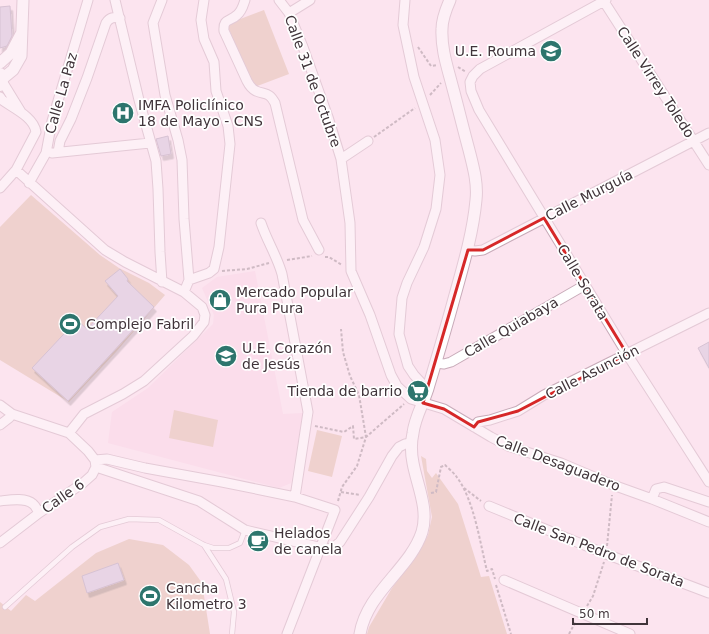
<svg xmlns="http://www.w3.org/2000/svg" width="709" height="634" viewBox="0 0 709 634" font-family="'DejaVu Sans',sans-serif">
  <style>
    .built { fill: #fad4e6 }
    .green { fill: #dfbba6 }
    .building { fill: #d1c0d9; stroke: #aa99b1; filter: url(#shadow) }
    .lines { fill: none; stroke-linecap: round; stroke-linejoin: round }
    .service-casing { stroke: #c8abb9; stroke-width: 6 }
    .minor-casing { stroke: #c8abb9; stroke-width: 11 }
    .tertiary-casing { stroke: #c8abb9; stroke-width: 13 }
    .secondary-casing { stroke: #c8abb9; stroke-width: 14 }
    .path { stroke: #998890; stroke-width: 2; stroke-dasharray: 3 2; stroke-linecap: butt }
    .service { stroke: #fff; stroke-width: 4.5 }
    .minor { stroke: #fff; stroke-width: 9 }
    .tertiary { stroke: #fff; stroke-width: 11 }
    .secondary { stroke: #fff; stroke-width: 12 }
    .marked { fill: none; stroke: #d62828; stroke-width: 3; stroke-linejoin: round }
    .labels { text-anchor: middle; stroke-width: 3.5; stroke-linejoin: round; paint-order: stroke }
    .poi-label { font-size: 14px; fill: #40343a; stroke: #fff; text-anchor: start }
    .street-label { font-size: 14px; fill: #40343a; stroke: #fff }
  </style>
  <defs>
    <filter id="shadow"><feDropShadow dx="2.5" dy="4.5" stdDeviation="0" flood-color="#0004"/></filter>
  </defs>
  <rect width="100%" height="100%" fill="#fce4ef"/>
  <path class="built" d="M255,271L283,414L303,413L291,483L279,488L108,443L112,412L148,388L213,324L214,315L202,288L217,277Z"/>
  <path class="green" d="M264,10L289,74L252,88L227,24Z
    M31,195L100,255L119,268L149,283L165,295L116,352L69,402L0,360V227Z
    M174,410L218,420L213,447L169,438Z
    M317,430L342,436L332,477L308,471Z
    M421,456L426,459L427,471L432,478L436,473L458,504L481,577L489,576L507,634H367L369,627L392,588L419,551L428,535L432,517Z
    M129,539L163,545L189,565L202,583L210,634H0V602L11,611L26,595L35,601L96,553Z"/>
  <path class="building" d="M10,6L12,36L7,46L0,48V7Z
    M168,136L171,154L161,156L156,139Z
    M120,269L128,279L127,281L154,307L68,401L32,368L77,320L87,329L118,296L105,281Z
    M709,342V368L698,348Z
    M118,563L124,580L87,593L82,576Z"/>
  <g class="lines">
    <g class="service-casing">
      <path id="service" d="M204,545L226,579L234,612L232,634
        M5,607L72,547L100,527L129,519L159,520L204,545L213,548H229L240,543L245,530"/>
    </g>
    <g class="minor-casing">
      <path id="minor" d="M115,0L139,100L156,161L158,189L160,252L162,282
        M162,0L153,23L165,95L178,140L182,160L184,219L189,280
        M245,0C243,6 242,11 237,15C230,22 223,18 224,31L247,81C249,85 252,89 256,91C266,95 269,92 275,103L303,220L319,250
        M279,0L289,13L303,47L328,117L341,159L350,223L351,271L370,315L391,375L397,386L411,399L444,409L491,437L508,446L561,463L613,485L652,499L709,522
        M405,0L403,25L414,77L435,140L440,175L436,209L424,247L407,283L402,298L399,334L408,366L414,375L428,390
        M603,0L709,165
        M606,0L480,69L473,76L470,82L471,91L479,110L627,354L709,482
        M289,13L310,0
        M2,81L21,112
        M0,97L2,100C13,108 34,117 36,132L16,170L0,188
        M58,152L60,141L71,119L87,78L106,23C110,17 114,17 120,18
        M52,153L150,143
        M341,159L368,141
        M16,170L105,250L125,262L184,292L202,307L205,315L204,322L193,336L144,381L123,394L84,414L69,433
        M29,183L46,153L52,121L88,0
        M261,223C267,241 277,256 282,274L308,412L295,497
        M468,250L475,251L483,250L709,133
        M184,292L189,280L209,273L214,269L219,247L230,144L228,126L216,91L214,62L204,39L201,20L204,0
        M436,363L444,364L451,362L585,285
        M0,405L12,414L69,433L88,451L95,460L96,467L92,475L83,483L39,513L0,543
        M0,425L9,418L12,414
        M474,427L478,422L490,420L518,411L544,395L709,313
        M95,460L107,459L145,468L222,482L295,497L335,510L287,634
        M96,467L199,501L245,530L327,549L334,547L340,542L369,497L392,456L399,447L405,444L412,443
        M652,499L656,489L664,487L709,502
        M0,501C9,500 26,497 33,504C36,506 37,510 39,513
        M489,506L606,554L709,593
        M504,580L630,634"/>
    </g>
    <g class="tertiary-casing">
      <path id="tertiary" d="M0,63L11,53L21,34
        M2,79L13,70L21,56L23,0
        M360,634C367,592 410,569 422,532C429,509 417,485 413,463C411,453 411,442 413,433C415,416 425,401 429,385C438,355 447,325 455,295C464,263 473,232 476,200C478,183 473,166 469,150C463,128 458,107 452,85C447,66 441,48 442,29C442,19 446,9 450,0"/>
    </g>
    <g class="secondary-casing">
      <path id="secondary" d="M0,74L2,79L0,85"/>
    </g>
    <path class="path" d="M418,47L431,66L437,65
      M458,67L466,72
      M430,95L441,83
      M374,137L415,108
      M325,257H329L342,265
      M287,260L312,256
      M222,271L247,269L269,263
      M315,426L344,432L353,426L354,439L366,437L404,404
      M464,488L481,501
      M341,492L360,495
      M431,493L436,492L441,467L445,465C448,468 453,472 456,476C474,499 480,543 487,571L492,569L495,579
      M338,501L342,487L357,466L366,437L359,395L350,376L343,352L341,329
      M607,546L612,495
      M496,585L511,634
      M587,606L593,596L604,562
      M569,634L576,621"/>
    <use href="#service" class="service"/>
    <use href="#minor" class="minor"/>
    <use href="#tertiary" class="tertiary"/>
    <use href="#secondary" class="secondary"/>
  </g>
  <path d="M0 0H709V634H0ZM544,218L627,354L518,411L478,422L474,427L444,409L423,403L468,250H483Z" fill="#fce4ef" fill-opacity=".55" fill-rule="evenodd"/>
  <path class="marked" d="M544,218L627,354L518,411L478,422L474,427L444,409L423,403L468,250H483Z"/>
  <defs>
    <g id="school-disc" transform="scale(1.15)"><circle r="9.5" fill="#2d756d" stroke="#fff"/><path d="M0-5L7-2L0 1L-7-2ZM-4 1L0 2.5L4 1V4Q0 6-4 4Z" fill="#fff"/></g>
    <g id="hospital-disc" transform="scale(1.15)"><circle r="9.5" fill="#2d756d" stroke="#fff"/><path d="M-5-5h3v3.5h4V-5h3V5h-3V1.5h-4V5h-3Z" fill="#fff"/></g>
    <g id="shop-disc" transform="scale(1.15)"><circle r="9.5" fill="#2d756d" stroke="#fff"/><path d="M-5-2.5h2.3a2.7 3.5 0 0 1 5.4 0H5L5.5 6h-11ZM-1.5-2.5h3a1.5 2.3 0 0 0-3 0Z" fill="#fff"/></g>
    <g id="stadium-disc" transform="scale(1.15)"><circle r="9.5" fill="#2d756d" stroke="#fff"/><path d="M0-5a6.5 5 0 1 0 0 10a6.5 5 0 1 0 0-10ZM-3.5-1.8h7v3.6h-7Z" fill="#fff"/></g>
    <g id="supermarket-disc" transform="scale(1.15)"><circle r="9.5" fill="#2d756d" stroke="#fff"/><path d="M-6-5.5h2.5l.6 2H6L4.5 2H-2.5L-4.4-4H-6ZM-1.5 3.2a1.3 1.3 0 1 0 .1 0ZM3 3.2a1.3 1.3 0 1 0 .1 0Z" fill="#fff"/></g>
    <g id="cafe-disc" transform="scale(1.15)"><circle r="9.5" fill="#2d756d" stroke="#fff"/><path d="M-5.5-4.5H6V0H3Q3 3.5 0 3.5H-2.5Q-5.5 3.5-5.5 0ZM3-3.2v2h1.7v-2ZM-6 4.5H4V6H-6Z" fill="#fff"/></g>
  </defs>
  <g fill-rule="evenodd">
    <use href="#school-disc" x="551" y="51"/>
    <use href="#hospital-disc" x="123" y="113"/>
    <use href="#shop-disc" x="220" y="300"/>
    <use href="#stadium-disc" x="70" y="324"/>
    <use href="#school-disc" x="226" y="356"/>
    <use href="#supermarket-disc" x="418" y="391"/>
    <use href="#cafe-disc" x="258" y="541"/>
    <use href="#stadium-disc" x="150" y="596"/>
  </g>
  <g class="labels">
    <g class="poi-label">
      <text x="536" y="56" text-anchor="end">U.E. Rouma</text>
      <text x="138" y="110">IMFA Policlínico<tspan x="138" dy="16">18 de Mayo - CNS</tspan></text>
      <text x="236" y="297">Mercado Popular<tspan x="236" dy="16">Pura Pura</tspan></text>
      <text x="86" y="329">Complejo Fabril</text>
      <text x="242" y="353">U.E. Corazón<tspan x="242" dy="16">de Jesús</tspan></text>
      <text x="402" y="396" text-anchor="end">Tienda de barrio</text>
      <text x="274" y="538">Helados<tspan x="274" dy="16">de canela</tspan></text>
      <text x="166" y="593">Cancha<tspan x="166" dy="16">Kilometro 3</tspan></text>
    </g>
    <g class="street-label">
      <text transform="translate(313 81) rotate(70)" y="5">Calle 31 de Octubre</text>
      <text transform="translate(656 82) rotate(57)" y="5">Calle Virrey Toledo</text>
      <text transform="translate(61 93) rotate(-74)" y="5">Calle La Paz</text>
      <text transform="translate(589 195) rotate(-27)" y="5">Calle Murguía</text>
      <text transform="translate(583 282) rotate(59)" y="5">Calle Sorata</text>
      <text transform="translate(511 327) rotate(-30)" y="5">Calle Quiabaya</text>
      <text transform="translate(592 372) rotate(-27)" y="5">Calle Asunción</text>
      <text transform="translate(558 463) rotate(21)" y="5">Calle Desaguadero</text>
      <text transform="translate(63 496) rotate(-35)" y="5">Calle 6</text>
      <text transform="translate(599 550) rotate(21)" y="5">Calle San Pedro de Sorata</text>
    </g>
  </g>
  <path d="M573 618v6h74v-6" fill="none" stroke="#40343a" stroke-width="2"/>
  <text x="579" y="618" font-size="12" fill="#40343a" stroke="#ffffff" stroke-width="3" paint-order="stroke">50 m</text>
</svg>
